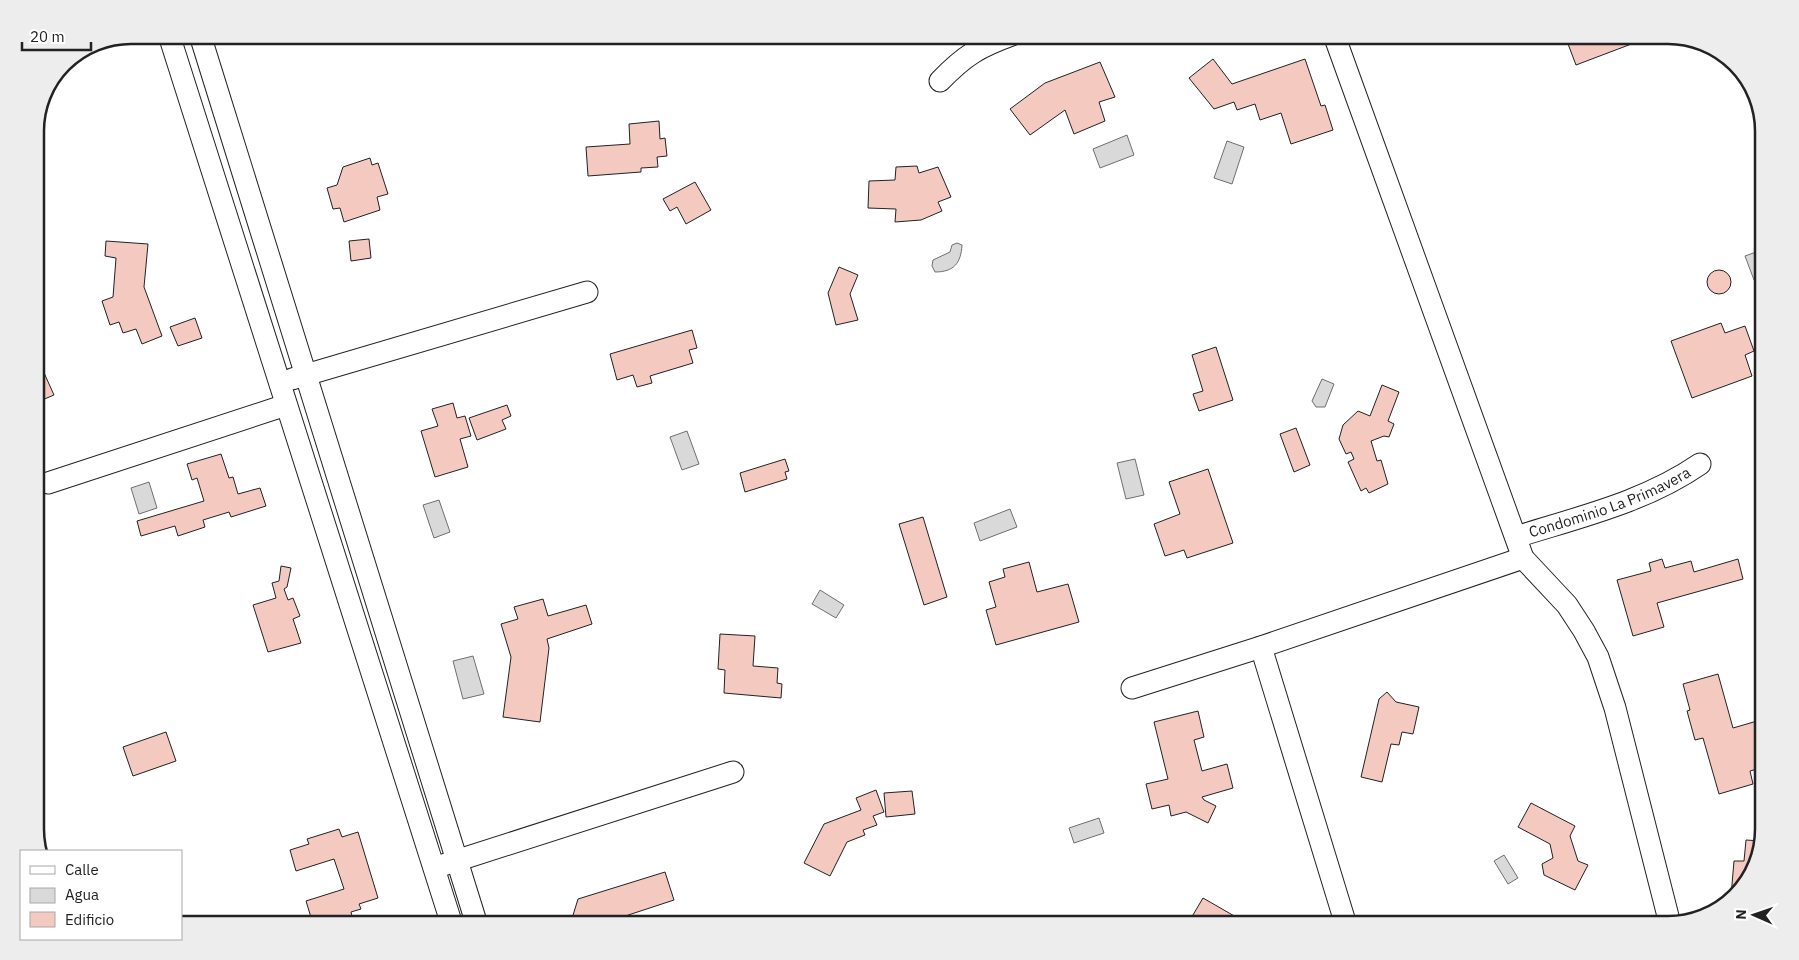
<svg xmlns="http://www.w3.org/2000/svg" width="1799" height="960" viewBox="0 0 1799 960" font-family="'IBM Plex Sans',sans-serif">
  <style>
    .water { fill: #d9d9d9; stroke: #6f6f6f }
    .building { fill: #f3c9c0; stroke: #222 }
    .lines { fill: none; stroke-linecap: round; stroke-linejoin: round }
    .minor-casing { stroke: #222; stroke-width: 23 }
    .minor { stroke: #fff; stroke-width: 21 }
    .labels { text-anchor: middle; stroke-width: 4; stroke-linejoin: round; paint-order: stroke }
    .street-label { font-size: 15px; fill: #222; stroke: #fff }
    .rim { fill: none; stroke: #222; stroke-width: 2.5 }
  </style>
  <rect width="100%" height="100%" fill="#fff"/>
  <path class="water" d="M1127,135L1134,155L1100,168L1093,149Z
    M1227,141L1244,147L1232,184L1214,178Z
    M957,243L962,245C961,263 954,272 935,272L932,266L933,260L950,252L952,245Z
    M1759,251C1763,262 1767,274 1761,284L1754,280L1745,256Z
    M1322,379L1334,384L1325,407H1316L1312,401Z
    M687,431L699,464L682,470L670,437Z
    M1135,459L1144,495L1126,499L1117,463Z
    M149,482L157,508L139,514L131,488Z
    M439,500L450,532L434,538L423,505Z
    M1010,509L1017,527L980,541L974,523Z
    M820,590L844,605L836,618L812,604Z
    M473,656L484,694L463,699L453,661Z
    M1099,818L1104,833L1074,843L1069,828Z
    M1504,855L1518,878L1508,884L1494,861Z"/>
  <path class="building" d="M1568,35H1631L1634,43L1576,65L1565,36Z
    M1213,59L1232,84L1305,59L1321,106L1325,105L1333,130L1291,144L1281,113L1260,120L1255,104L1237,110L1234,102L1214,109L1189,78Z
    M1100,62L1115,97L1099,102L1105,121L1074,134L1065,110L1030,135L1010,109L1045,83Z
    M659,121L660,139L665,138L667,156L657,157L658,167L641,168V172L588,176L586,147L630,144L629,124Z
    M370,158L372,165L378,163L388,194L377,197L380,210L344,222L340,208L333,209L327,188L337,185L343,167Z
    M917,166L919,173L938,167L951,197L938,202L942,211L921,220L895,222L896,209L868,208L869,181L895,180L896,167Z
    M695,182L711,210L686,224L677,207L670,211L663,199Z
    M369,239L371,258L351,261L349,241Z
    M106,241L148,244L144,287L162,336L142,344L136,329L123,333L119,322L110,325L102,301L113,297L116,258L105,256Z
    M839,267L858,275L850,294L858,320L836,325L828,293Z
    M1707 282a12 12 0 1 1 24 0a12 12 0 1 1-24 0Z
    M195,318L202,338L178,346L170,327Z
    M1721,323L1725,333L1745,326L1754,351L1745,355L1752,376L1692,398L1671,341Z
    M692,330L697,348L689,350L693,363L650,376L652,383L637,387L633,375L617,380L610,354Z
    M1216,347L1233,400L1199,411L1193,394L1203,391L1192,355Z
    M36,355L54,395L35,403V356Z
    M1382,385L1399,392L1388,421L1394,424L1389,437L1384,436L1371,441L1377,461L1381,460L1388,484L1369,493L1366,488L1361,491L1348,462L1354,459L1351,452L1346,454L1339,439L1343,425L1358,411L1370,416Z
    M453,403L457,418L465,416L471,436L460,439L468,467L435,477L421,431L438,426L432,409Z
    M507,405L511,416L502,420L506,429L477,440L469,418Z
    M1296,428L1310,465L1294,472L1280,434Z
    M221,454L229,478L233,477L238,494L260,488L266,506L231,517L229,512L203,520L205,527L178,536L175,526L141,536L137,521L204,501L197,478L192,480L187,464Z
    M785,459L789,471L785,472L787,479L745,492L740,473Z
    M1208,469L1233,543L1187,558L1184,550L1165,556L1154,524L1180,514L1169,482Z
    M923,517L947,597L924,605L899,524Z
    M1662,559L1665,568L1691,561L1694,572L1738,559L1743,579L1657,603L1664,627L1633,636L1617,580L1651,571L1649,563Z
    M1029,562L1037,592L1068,584L1079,622L996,645L986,610L996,607L989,582L1005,577L1003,569Z
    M281,566L291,568L287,587L284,589L288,600L293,598L300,616L293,619L301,643L268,652L253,605L276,598L272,583L279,581Z
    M543,599L548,616L586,605L592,624L547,639L549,648L540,722L503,717L511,657L501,624L518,619L514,607Z
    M720,634L755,636L753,666L778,668L777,683L782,684L781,698L724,693L725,670L718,669Z
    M1718,674L1733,728L1764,719V767L1750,771L1753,784L1719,794L1703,738L1695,740L1687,711L1690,710L1683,684Z
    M1387,692L1396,702L1419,707L1413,734L1402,732L1399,745L1391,744L1382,782L1361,777L1379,699Z
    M1198,711L1204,737L1194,740L1202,771L1227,764L1233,788L1202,797L1204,800L1216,806L1208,823L1186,812L1171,816L1169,805L1152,809L1146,784L1168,779L1154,722Z
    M166,732L176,761L133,776L123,747Z
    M876,790L884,812L873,816L877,825L863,830L865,835L847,842L830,876L804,863L824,824L861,810L856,798Z
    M912,791L915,814L886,817L884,793Z
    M1531,803L1575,826L1570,836L1578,861L1588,865L1575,890L1544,875L1542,864L1553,858L1550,844L1518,827Z
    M339,829L342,837L358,832L378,898L359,904L361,909L351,912L354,924L336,925L334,918L313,924L306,901L344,889L334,859L296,871L290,850L309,844L307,839Z
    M1746,840L1761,841L1754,872L1731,896L1734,861H1744Z
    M665,872L674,900L607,922L606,925H570L578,899Z
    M1203,898L1243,921L1241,925H1187Z
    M859,918L904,922V925H859Z"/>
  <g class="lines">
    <g class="minor-casing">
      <g id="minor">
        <path d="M169,35L452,925"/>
        <path d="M200,35L477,925"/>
        <path d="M1334,35L1523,558L1567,605L1584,631L1598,657L1615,708L1670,924"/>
        <path d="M940,81C965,55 979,47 1012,35"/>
        <path d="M292,379L587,292"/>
        <path d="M48,483L286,405"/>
        <path id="s1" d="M1516,537C1579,517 1645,502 1700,464"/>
        <path d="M1261,647L1346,925"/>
        <path d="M1132,688L1261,647L1523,558"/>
        <path d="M443,865L733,772"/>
      </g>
    </g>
    <use href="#minor" class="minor"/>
  </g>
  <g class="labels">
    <g class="street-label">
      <text dy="5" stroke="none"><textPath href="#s1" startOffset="100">Condominio La Primavera</textPath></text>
    </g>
  </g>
  <path d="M0 0H1799V960H0ZM131 44H1668A87 87 0 0 1 1755 131V829A87 87 0 0 1 1668 916H131A87 87 0 0 1 44 829V131A87 87 0 0 1 131 44Z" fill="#ededed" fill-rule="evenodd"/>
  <path class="rim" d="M131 44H1668A87 87 0 0 1 1755 131V829A87 87 0 0 1 1668 916H131A87 87 0 0 1 44 829V131A87 87 0 0 1 131 44Z"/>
  <rect x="20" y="850" width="162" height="90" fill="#ffffff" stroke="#a7a7a7"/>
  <rect x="30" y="866" width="25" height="8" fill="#ffffff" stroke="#a7a7a7"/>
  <text x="65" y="875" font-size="15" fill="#222222">Calle</text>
  <rect x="30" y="888" width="25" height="15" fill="#d9d9d9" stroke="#a7a7a7"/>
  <text x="65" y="900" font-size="15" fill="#222222">Agua</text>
  <rect x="30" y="912" width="25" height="15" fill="#f3c9c0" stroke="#a7a7a7"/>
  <text x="65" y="925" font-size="15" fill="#222222">Edificio</text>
  <g transform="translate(1754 915) rotate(272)" stroke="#ffffff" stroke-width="4" paint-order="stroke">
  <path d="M0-4L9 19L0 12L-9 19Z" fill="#222222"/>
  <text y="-8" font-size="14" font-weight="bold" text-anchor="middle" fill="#222222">N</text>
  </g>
  <path d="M22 42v8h69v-8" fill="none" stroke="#222222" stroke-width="2.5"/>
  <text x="30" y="42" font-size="15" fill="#222222" stroke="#ffffff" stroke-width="4" paint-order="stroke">20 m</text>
</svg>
